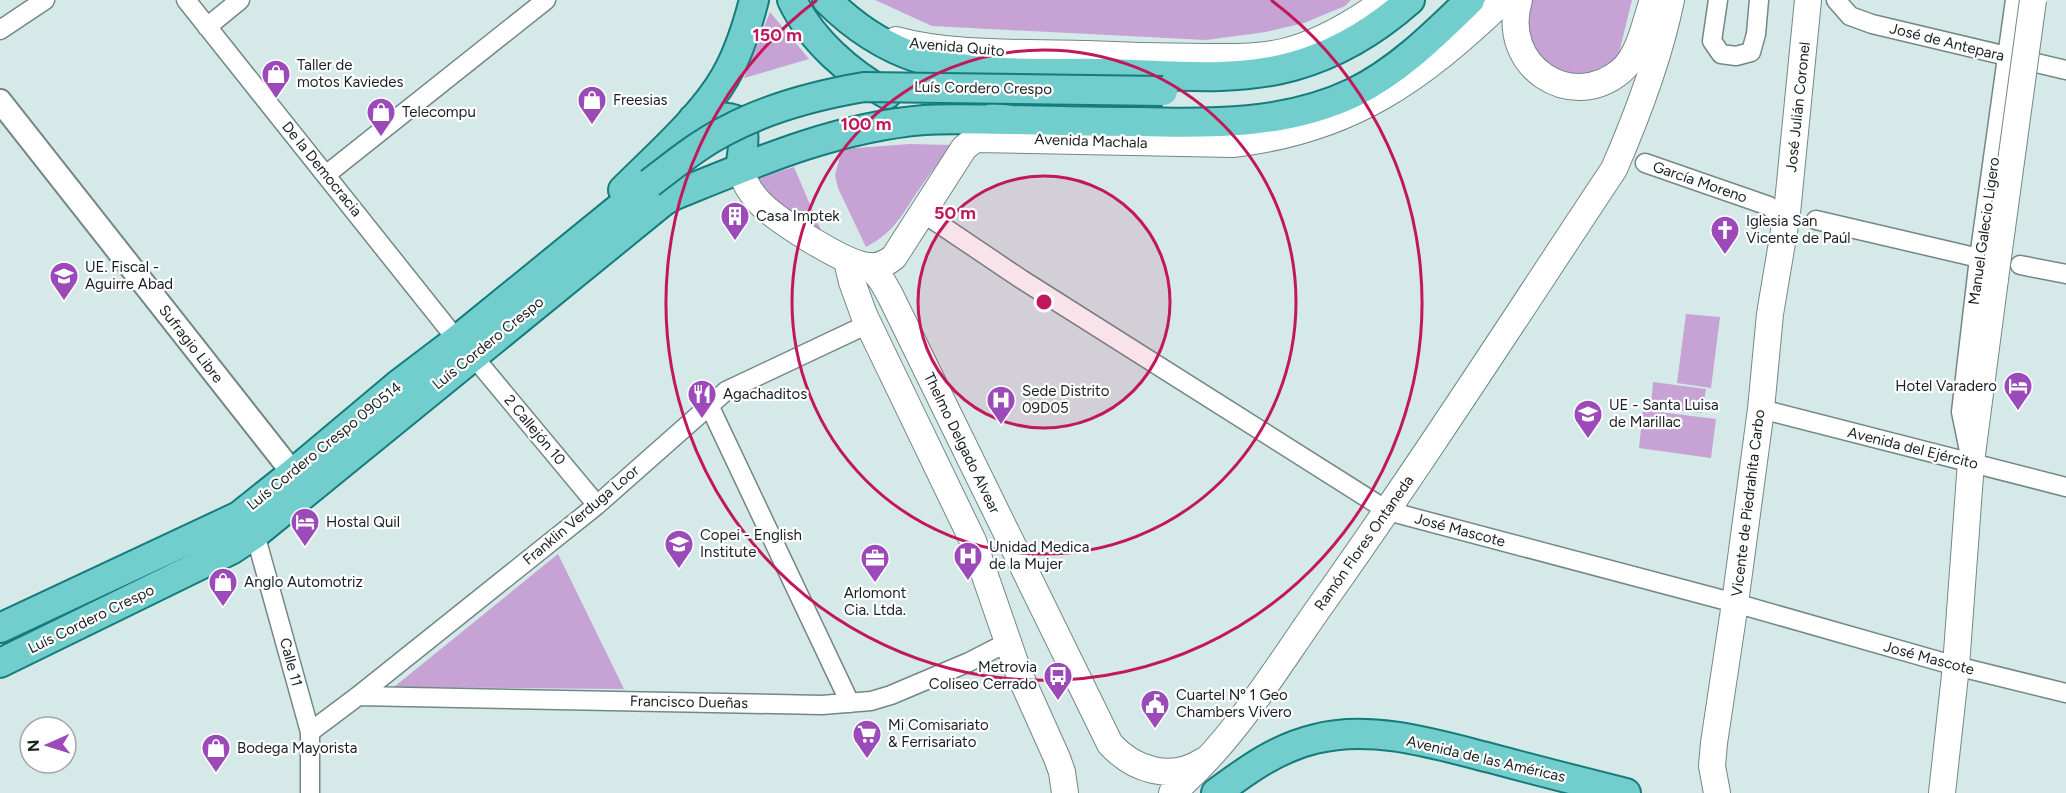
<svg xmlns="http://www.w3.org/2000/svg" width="2066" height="793" viewBox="0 0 2066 793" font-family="Figtree,sans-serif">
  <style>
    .green { fill: #c6a2d5 }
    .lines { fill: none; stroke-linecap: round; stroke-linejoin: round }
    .minor-casing { stroke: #738786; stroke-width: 21 }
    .tertiary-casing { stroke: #738786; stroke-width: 26 }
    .secondary-casing { stroke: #738786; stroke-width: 28 }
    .primary-casing { stroke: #157c7b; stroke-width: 32 }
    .minor { stroke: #fff; stroke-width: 18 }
    .tertiary { stroke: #fff; stroke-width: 22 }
    .secondary { stroke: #fff; stroke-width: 26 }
    .primary { stroke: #72cecd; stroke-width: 28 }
    .secondary-bridge-casing { stroke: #738786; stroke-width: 28; stroke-linecap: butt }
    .primary-bridge-casing { stroke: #157c7b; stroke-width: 32; stroke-linecap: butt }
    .secondary-bridge { stroke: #fff; stroke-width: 26 }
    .primary-bridge { stroke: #72cecd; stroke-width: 28 }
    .ring { fill: none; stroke: #c2185b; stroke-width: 3 }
    .labels { text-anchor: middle; stroke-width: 4.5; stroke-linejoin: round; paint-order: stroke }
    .street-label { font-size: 15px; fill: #182020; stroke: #fff }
    .poi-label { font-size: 15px; fill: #182020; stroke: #fff; text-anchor: start }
    .centre { fill: #c2185b; stroke: #fff; stroke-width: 3 }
    .ring-label { font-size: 18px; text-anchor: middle; font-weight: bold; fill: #c2185b; stroke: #fff; stroke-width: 4.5; stroke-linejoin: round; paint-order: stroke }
  </style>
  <rect width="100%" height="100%" fill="#d4e9e8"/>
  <path class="green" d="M875,0H1351L1345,6L1304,23L1266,32L1206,40L932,26Z
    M1530,0H1632L1616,65L1567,82L1525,46Z
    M770,12L809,59L744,78Z
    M910,144L952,145C941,159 930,173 920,188C902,214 896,231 866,247L838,188L835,175L842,149Z
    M794,167L823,235L771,205L757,178Z
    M1686,314L1720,317L1711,388L1677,383Z
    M1653,382L1706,389L1702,413L1651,408Z
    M1643,410L1716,419L1711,458L1639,448Z
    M558,554L624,689L394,687Z"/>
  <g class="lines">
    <g class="minor-casing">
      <path id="minor" d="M186,0L457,340
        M1718,0L1712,41L1721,54L1736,56L1751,52L1756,34L1759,0
        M1836,0L1850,16L1872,24L2066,70
        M207,27L240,0
        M0,30L45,0
        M1645,163L1769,206L1785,221
        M327,174L546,0
        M923,213L1021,279L1388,511L1735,603L1956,666L2066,693
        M1816,220L1979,258
        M2020,265L2066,274
        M473,356L597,505
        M709,405L850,703
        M1761,409L2066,487
        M1968,446L1961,412L1979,258L2015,0
        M255,534L310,732V793
        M358,696L822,705L871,701L891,695L969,662L1008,642
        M310,732L358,696L597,505L726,391L868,324"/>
    </g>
    <g class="tertiary-casing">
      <path id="tertiary" d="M0,101L293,473"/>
    </g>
    <g class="secondary-casing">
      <path id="secondary" d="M1519,0C1499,66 1571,113 1621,71C1640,55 1645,22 1653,0
        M896,40C953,56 1027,52 1087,54C1127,56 1166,57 1206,57C1232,57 1258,58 1283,52C1321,43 1354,23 1385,0
        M740,169C744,182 751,194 761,204C778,221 846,265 869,266C879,267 887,263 894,257L964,148L975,139L1233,144C1352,130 1420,80 1504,0
        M847,261L852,282L864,315L973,541L1018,671L1057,758L1062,772L1065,793
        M870,266L882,281L890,295L1110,744C1134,770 1171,782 1203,761
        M1172,793C1233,742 1275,670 1321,605C1422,463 1517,315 1614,169C1638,114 1659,59 1671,0
        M1717,793L1712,766L1714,743L1735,603L1761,409L1770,314L1787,213L1808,0
        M1942,793L1956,666L1971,462L1995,279"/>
    </g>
    <g class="primary-casing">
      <path id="primary" d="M792,0C811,40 849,73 887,94
        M827,0C853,26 882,46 918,58C972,77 1045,72 1103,73C1165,74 1232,83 1293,66C1337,54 1376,30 1410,0
        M992,118L1012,120C1054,121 1096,122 1139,122C1211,124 1286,125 1353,93C1398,71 1434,35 1470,0
        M693,119C746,114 748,117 740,169
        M623,190C656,157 702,117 725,77C739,53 747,27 754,0
        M0,628L239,516L293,473L399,384L457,340L650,183
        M0,663L231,550L255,534L664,201L675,195C756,162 837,127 924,120C953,118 983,120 1012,120
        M1216,793C1247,770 1277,748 1315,739C1373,724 1438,745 1494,759C1538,771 1582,782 1626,793"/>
    </g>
    <use href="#minor" class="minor"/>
    <use href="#tertiary" class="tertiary"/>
    <use href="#secondary" class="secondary"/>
    <use href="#primary" class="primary"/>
    <g class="secondary-bridge-casing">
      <path id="secondary-bridge" d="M1995,279L2033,0"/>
    </g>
    <g class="primary-bridge-casing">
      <path id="primary-bridge" d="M650,183C675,164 699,144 727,130C770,107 817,95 864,87L1163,91"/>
    </g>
    <use href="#secondary-bridge" class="secondary-bridge"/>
    <use href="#primary-bridge" class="primary-bridge"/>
  </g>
  <circle cx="1044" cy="302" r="126" fill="#c2185b" fill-opacity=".12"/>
  <g class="ring">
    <circle cx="1044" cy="302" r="126"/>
    <circle cx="1044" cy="302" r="252"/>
    <path d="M1271 0A378 378 0 1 1 817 0"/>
  </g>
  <defs>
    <g id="shop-pin" transform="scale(1.5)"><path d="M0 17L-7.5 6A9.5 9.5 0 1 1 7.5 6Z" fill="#9c4ab9" stroke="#fff"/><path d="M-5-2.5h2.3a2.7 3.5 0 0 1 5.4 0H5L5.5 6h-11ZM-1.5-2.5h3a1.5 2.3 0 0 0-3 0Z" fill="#fff"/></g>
    <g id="building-pin" transform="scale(1.5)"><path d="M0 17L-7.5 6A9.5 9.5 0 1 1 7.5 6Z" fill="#9c4ab9" stroke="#fff"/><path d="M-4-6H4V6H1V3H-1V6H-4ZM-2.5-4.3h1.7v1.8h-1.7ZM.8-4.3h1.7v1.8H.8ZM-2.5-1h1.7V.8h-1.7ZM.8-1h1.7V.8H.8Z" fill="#fff"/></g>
    <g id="church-pin" transform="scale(1.5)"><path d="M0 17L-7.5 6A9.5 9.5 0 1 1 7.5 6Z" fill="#9c4ab9" stroke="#fff"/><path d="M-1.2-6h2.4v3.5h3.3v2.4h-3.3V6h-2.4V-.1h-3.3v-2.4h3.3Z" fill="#fff"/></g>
    <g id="school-pin" transform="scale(1.5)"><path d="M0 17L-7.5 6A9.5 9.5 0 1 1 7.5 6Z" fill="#9c4ab9" stroke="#fff"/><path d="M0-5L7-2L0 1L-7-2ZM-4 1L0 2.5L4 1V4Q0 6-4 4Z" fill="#fff"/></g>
    <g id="hotel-pin" transform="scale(1.5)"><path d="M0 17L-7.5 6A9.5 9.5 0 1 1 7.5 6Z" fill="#9c4ab9" stroke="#fff"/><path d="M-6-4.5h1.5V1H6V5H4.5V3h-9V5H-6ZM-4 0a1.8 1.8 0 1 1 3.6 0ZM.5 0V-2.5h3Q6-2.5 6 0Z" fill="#fff"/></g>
    <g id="restaurant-pin" transform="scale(1.5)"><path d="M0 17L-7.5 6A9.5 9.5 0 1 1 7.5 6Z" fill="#9c4ab9" stroke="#fff"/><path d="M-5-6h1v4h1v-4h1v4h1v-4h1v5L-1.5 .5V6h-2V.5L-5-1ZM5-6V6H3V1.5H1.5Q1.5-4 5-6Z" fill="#fff"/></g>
    <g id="hospital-pin" transform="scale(1.5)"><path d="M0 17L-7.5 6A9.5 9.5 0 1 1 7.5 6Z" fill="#9c4ab9" stroke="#fff"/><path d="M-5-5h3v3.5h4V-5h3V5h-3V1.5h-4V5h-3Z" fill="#fff"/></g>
    <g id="office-pin" transform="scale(1.5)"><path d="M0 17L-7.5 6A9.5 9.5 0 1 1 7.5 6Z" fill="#9c4ab9" stroke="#fff"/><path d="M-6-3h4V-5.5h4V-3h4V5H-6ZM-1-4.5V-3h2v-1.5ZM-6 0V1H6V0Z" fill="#fff"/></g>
    <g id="bus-pin" transform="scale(1.5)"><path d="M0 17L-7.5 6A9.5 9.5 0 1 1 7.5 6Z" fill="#9c4ab9" stroke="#fff"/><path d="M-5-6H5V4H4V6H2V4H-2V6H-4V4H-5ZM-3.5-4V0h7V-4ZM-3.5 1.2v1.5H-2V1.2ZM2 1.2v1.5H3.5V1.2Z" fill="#fff"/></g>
    <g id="civic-pin" transform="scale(1.5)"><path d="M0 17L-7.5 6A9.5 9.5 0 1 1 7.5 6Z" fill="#9c4ab9" stroke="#fff"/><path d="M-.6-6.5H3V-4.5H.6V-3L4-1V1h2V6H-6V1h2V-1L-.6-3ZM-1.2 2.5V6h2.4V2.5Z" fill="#fff"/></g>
    <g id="supermarket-pin" transform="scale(1.5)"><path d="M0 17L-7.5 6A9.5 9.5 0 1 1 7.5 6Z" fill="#9c4ab9" stroke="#fff"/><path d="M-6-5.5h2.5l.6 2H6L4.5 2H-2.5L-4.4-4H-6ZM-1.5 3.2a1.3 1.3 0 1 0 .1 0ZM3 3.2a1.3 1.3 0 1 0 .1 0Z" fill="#fff"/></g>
  </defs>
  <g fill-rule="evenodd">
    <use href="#shop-pin" x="276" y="74"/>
    <use href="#shop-pin" x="592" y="100"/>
    <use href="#shop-pin" x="381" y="112"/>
    <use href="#building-pin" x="735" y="216"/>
    <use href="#church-pin" x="1725" y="230"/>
    <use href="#school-pin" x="64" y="276"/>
    <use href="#hotel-pin" x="2018" y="386"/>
    <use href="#restaurant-pin" x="702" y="394"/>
    <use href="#hospital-pin" x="1001" y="400"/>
    <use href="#school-pin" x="1588" y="414"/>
    <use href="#hotel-pin" x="305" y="522"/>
    <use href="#school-pin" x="679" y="544"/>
    <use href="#hospital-pin" x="968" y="556"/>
    <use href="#office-pin" x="875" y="558"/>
    <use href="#shop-pin" x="223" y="582"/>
    <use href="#bus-pin" x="1058" y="676"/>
    <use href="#civic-pin" x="1155" y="704"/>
    <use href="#supermarket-pin" x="867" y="734"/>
    <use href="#shop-pin" x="216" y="748"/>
  </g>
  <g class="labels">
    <g class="street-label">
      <text transform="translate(1947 42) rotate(14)" y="5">José de Antepara</text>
      <text transform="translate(957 47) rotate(5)" y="5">Avenida Quito</text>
      <text transform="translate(983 88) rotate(1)" y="5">Luís Cordero Crespo</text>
      <text transform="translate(1798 107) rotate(-84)" y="5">José Julián Coronel</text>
      <text transform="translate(1091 141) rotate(2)" y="5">Avenida Machala</text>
      <text transform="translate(322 169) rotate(51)" y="5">De la Democracia</text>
      <text transform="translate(1700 182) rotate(19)" y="5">García Moreno</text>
      <text transform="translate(1984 231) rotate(-82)" y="5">Manuel Galecio Ligero</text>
      <text transform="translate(488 343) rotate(-39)" y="5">Luís Cordero Crespo</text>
      <text transform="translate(191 344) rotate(52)" y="5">Sufragio Libre</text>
      <text transform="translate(535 430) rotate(50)" y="5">2 Callejón 10</text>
      <text transform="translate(962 443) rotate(64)" y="5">Thelmo Delgado Alvear</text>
      <text transform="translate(324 446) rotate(-39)" y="5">Luís Cordero Crespo 090514</text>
      <text transform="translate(1913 448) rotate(14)" y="5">Avenida del Ejército</text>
      <text transform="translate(1748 503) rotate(-83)" y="5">Vicente de Piedrahíta Carbo</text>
      <text transform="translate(581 515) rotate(-40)" y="5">Franklin Verduga Loor</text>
      <text transform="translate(1460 530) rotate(15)" y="5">José Mascote</text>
      <text transform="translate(1364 543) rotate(-55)" y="5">Ramón Flores Ontaneda</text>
      <text transform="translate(91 619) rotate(-26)" y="5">Luís Cordero Crespo</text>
      <text transform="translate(1929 658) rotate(15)" y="5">José Mascote</text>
      <text transform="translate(291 662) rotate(75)" y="5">Calle 11</text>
      <text transform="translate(689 702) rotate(1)" y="5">Francisco Dueñas</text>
      <text transform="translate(1486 759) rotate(13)" y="5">Avenida de las Américas</text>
    </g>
    <g class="poi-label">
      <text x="297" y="70">Taller de<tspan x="297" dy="17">motos Kaviedes</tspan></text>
      <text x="613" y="105">Freesias</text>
      <text x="402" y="117">Telecompu</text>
      <text x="756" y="221">Casa Imptek</text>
      <text x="1746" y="226">Iglesia San<tspan x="1746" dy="17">Vicente de Paúl</tspan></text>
      <text x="85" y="272">UE. Fiscal -<tspan x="85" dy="17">Aguirre Abad</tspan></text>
      <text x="1997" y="391" text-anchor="end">Hotel Varadero</text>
      <text x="1022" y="396">Sede Distrito<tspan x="1022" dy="17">09D05</tspan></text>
      <text x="723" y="399">Agachaditos</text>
      <text x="1609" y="410">UE - Santa Luisa<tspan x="1609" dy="17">de Marillac</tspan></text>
      <text x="326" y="527">Hostal Quil</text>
      <text x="700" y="540">Copei - English<tspan x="700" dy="17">Institute</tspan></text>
      <text x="989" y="552">Unidad Medica<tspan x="989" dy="17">de la Mujer</tspan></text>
      <text x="244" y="587">Anglo Automotriz</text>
      <text x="875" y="598" text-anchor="middle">Arlomont<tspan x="875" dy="17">Cia. Ltda.</tspan></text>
      <text x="1037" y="672" text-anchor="end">Metrovia<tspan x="1037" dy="17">Coliseo Cerrado</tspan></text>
      <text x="1176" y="700">Cuartel Nº 1 Geo<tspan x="1176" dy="17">Chambers Vivero</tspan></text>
      <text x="888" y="730">Mi Comisariato<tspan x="888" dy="17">&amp; Ferrisariato</tspan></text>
      <text x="237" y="753">Bodega Mayorista</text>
    </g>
  </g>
  <circle cx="1044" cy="302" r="9" class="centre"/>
  <g class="ring-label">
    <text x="777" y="41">150 m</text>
    <text x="866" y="130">100 m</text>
    <text x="955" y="219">50 m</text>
  </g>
  <g transform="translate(48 745) rotate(267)"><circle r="28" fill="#ffffff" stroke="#a3a6a6" stroke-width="1.5"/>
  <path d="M0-4.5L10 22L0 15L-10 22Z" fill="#9c4ab9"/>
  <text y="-9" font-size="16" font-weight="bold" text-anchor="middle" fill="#182020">N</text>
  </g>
</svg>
